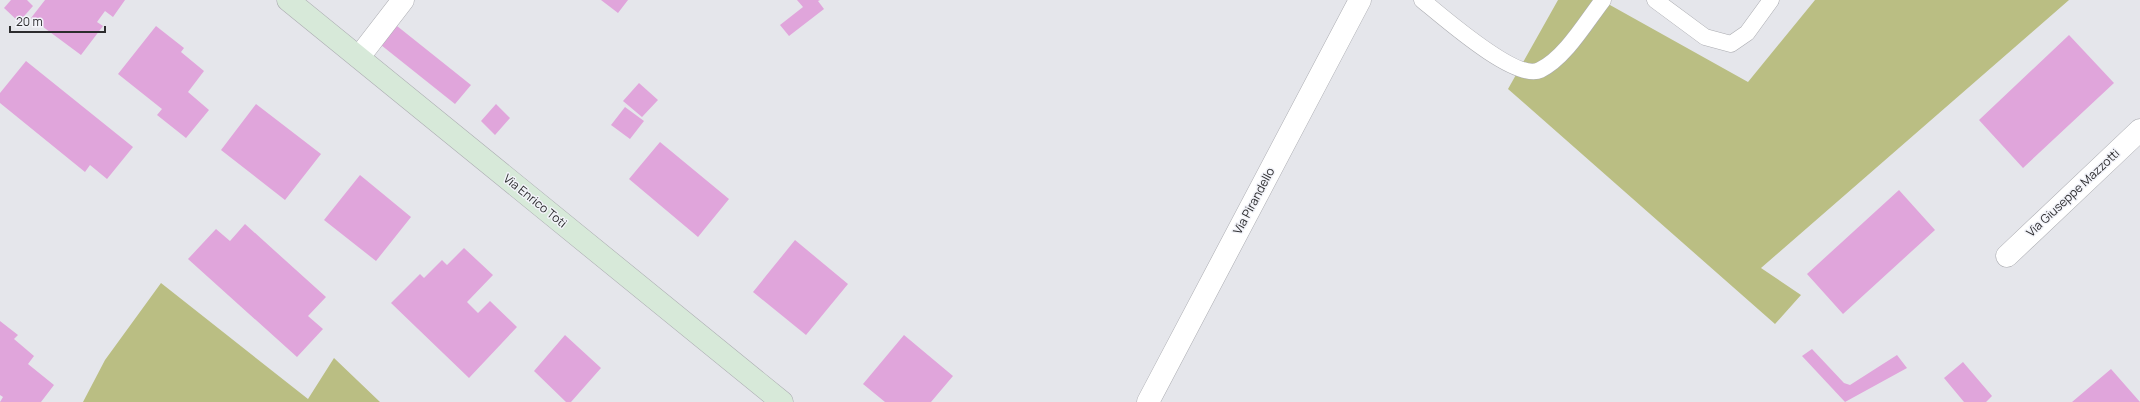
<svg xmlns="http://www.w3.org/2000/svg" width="2140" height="402" viewBox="0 0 2140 402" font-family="Manrope,sans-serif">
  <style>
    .green { fill: #babe83 }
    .building { fill: #e0a5db }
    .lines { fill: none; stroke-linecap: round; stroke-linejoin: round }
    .service-casing { stroke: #abacb1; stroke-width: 17 }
    .minor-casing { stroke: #abacb1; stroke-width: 23 }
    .secondary-casing { stroke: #abacb1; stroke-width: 23 }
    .service { stroke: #fff; stroke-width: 16 }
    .minor { stroke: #fff; stroke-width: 22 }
    .secondary { stroke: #d7e9d9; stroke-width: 22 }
    .labels { text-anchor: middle; stroke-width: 3; stroke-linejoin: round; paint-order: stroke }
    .street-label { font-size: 12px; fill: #2c2c2e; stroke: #f2f3f9 }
  </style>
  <rect width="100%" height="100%" fill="#e5e6eb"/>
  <path class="green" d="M1558,0H1601L1748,82L1815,0H2069L1761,268L1801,295L1775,324L1508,89Z
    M161,283L308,399L334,358L380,402H83L105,360Z"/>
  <path class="building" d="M11,0H27L33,6L19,22L4,8Z
    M45,0H125L113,17L105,11L97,22L103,26L81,55L31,18Z
    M601,0H628L618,13Z
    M797,0H820L818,1L824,9L789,36L780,25L803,7Z
    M392,22L471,85L455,104L376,41Z
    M156,26L184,48L181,52L204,71L188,92L209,110L186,138L157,115L162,109L118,74Z
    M2069,35L2114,83L2023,168L1979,120Z
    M26,61L133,147L107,179L90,165L85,172L0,103V93Z
    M639,83L658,100L642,117L623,101Z
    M256,104L321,154L285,200L221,150Z
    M496,104L510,118L495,135L481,121Z
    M625,107L644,121L630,139L611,125Z
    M660,142L729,199L698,237L629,179Z
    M360,175L411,217L376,261L324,220Z
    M1899,190L1935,230L1843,314L1807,274Z
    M245,224L326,297L308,316L323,329L297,357L188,259L216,229L230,241Z
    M795,240L848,284L806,335L753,292Z
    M464,248L493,275L467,302L478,313L490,301L517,327L469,378L391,303L420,274L424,278L442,260L447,265Z
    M0,321L18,335L14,339L34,356L28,364L54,385L41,402H0L3,397L0,395Z
    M565,335L601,368L571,402H566L534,371Z
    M904,335L953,376L931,402H885L863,384Z
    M1812,349L1844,383L1850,385L1897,355L1907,368L1845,402L1802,356Z
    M1963,362L1992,396L1986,402H1964L1944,378Z
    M2111,369L2140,402H2072Z"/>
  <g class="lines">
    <g class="service-casing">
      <path id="service" d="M1422,0C1442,16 1516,82 1540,70C1565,58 1586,22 1603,0
        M1655,0L1705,37L1731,44L1747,33L1771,0"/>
    </g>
    <g class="minor-casing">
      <path id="minor" d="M359,57L403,0
        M2007,256L2140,130
        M1148,402L1360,0"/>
    </g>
    <g class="secondary-casing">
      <path id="secondary" d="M288,0L782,402"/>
    </g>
    <use href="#service" class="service"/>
    <use href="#minor" class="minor"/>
    <use href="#secondary" class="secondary"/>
  </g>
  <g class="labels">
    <g class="street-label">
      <text transform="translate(2073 193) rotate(-43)" y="4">Via Giuseppe Mazzotti</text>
      <text transform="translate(535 201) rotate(39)" y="4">Via Enrico Toti</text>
      <text transform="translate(1254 201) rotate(-62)" y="4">Via Pirandello</text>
    </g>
  </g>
  <path d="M10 26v6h95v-6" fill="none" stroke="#2c2c2e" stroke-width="2"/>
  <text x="16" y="26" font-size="12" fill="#2c2c2e" stroke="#f2f3f9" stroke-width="3" paint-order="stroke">20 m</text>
</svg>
